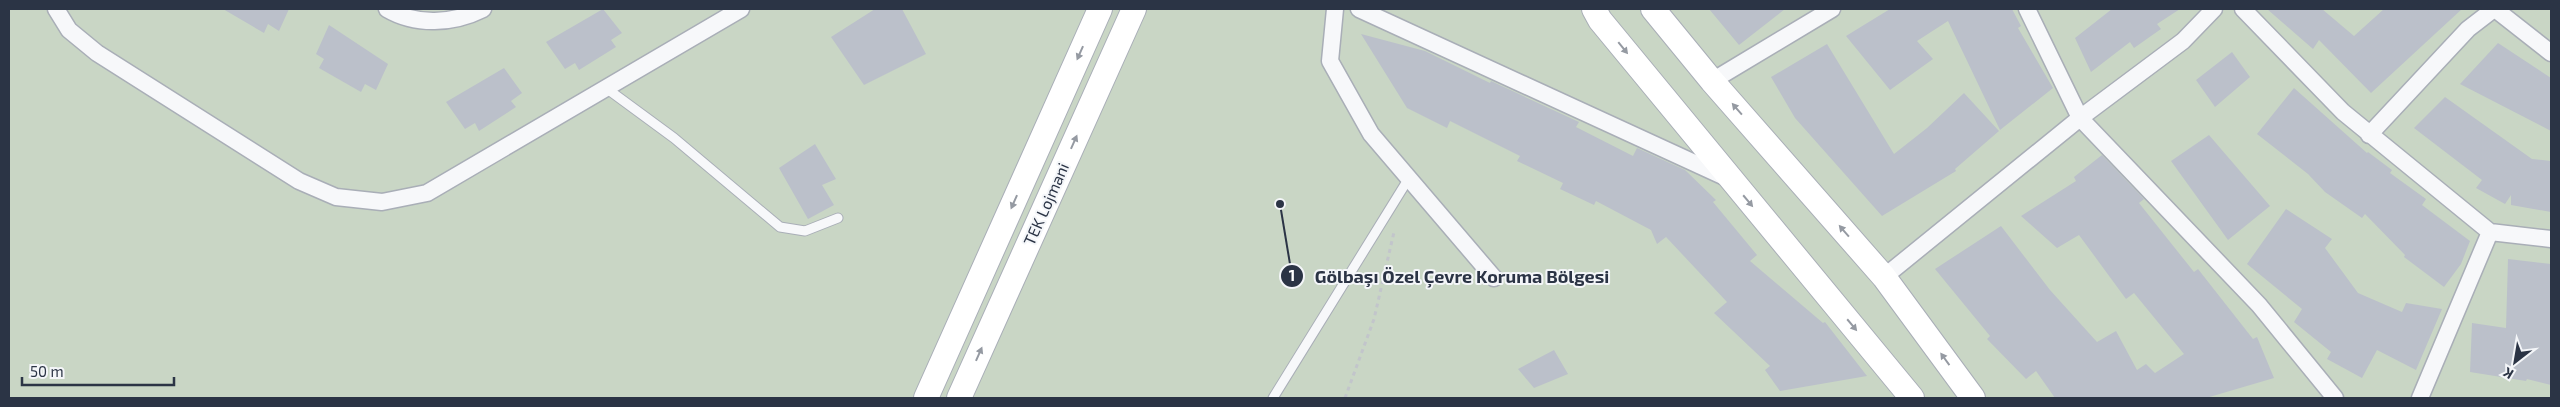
<svg xmlns="http://www.w3.org/2000/svg" width="2560" height="407" viewBox="0 0 2560 407" font-family="'Exo 2',sans-serif">
  <style>
    .green { fill: #c9d6c5 }
    .building { fill: #bbc0ca }
    .lines { fill: none; stroke-linecap: round; stroke-linejoin: round }
    .lane-casing { stroke: #a9aeb7; stroke-width: 11 }
    .street-casing { stroke: #a9aeb7; stroke-width: 19 }
    .secondary-casing { stroke: #a9aeb7; stroke-width: 26 }
    .path { stroke: #c2c5cb; stroke-width: 3; stroke-dasharray: 4 4; stroke-linecap: butt }
    .lane { stroke: #f7f8fa; stroke-width: 9 }
    .street { stroke: #f7f8fa; stroke-width: 16 }
    .secondary { stroke: #fff; stroke-width: 24 }
    .oneway { fill: #959aa2 }
    .labels { text-anchor: middle; stroke-width: 4; stroke-linejoin: round; paint-order: stroke }
    .street-label { font-size: 16px; fill: #2b3445; stroke: #f4f6f9 }
    .leader { fill: none; stroke: #2b3445; stroke-width: 2 }
    .callout-dot { fill: #2b3445; stroke: #f4f6f9; stroke-width: 2 }
    .mark-label { font-size: 15px; text-anchor: middle; font-weight: bold; fill: #fff }
    .callout-label { font-size: 18px; text-anchor: middle; font-weight: bold; fill: #2b3445; stroke: #f4f6f9; stroke-width: 4; stroke-linejoin: round; paint-order: stroke }
  </style>
  <rect width="100%" height="100%" fill="#e4e7ec"/>
  <path class="green" d="M9,9H2551V398H9Z"/>
  <path class="building" d="M223,9H289L279,31L268,24L264,33Z
    M603,9L622,33L611,40L616,47L579,70L575,63L565,69L546,42Z
    M875,9H902L926,54L864,85L831,37Z
    M1709,9H1785L1739,45Z
    M1890,9H2012L2021,26L2018,28L2053,88L2000,130L1948,21L1917,41L1933,59L1890,90L1846,36Z
    M2112,9H2180L2157,24L2161,29L2134,48L2130,42L2091,72L2075,38Z
    M2267,9H2322L2354,36L2384,9H2462L2371,93L2319,40L2313,49Z
    M329,25L388,64L376,90L365,84L361,92L319,68L324,59L316,54Z
    M1361,34L1425,51L1490,83L1491,81L1579,122L1576,127L1633,156L1637,148L1685,170L1716,200L1713,202L1757,255L1750,261L1823,323L1825,322L1867,376L1780,391L1765,370L1770,366L1714,313L1727,302L1666,237L1657,244L1651,230L1596,201L1594,205L1560,189L1563,183L1517,161L1520,156L1450,121L1447,128L1407,108Z
    M2498,43L2551,78V131L2460,84Z
    M1827,44L1894,154L1927,128L1964,93L1999,131L1955,169L1956,171L1882,216L1795,118L1771,77Z
    M2232,52L2250,77L2215,107L2196,80Z
    M504,68L522,93L511,101L516,107L479,131L475,123L465,129L446,102Z
    M2294,88L2367,153L2368,152L2392,170L2390,173L2426,199L2422,205L2470,241L2461,264L2444,287L2404,257L2405,255L2365,214L2362,218L2325,192L2308,174L2257,134Z
    M2445,97L2532,159L2551,161V212L2511,205V195L2505,204L2476,188L2482,180L2414,128Z
    M2209,135L2270,206L2228,240L2171,161Z
    M815,144L836,179L822,185L834,205L808,219L779,168Z
    M2102,155L2144,199L2139,203L2194,272L2198,269L2253,339L2257,337L2274,378L2206,398H2055L2036,371L2026,379L1987,339L1990,336L1935,269L2001,226L2050,290L2097,342L2116,331L2137,370L2146,364L2155,373L2184,354L2134,293L2126,299L2079,235L2057,248L2021,216L2076,181L2074,177Z
    M2286,209L2332,239L2325,248L2358,293L2402,312L2406,303L2442,309L2416,370L2377,350L2362,378L2327,359L2331,352L2294,322L2302,309L2247,264Z
    M2508,259L2551,264V385L2527,379L2526,381L2470,372L2472,323L2506,328Z
    M1554,350L1568,374L1534,388L1518,369Z"/>
  <g class="lines">
    <g class="lane-casing">
      <path id="lane" d="M606,88L674,138L780,227L805,231L838,218
        M1273,398L1409,178"/>
    </g>
    <g class="street-casing">
      <path id="street" d="M56,9L69,30L97,53L299,181L336,197L382,202L427,193L741,9
        M387,9C416,26 453,24 483,9
        M1335,9L1330,61L1371,134L1494,278
        M1359,9L1727,178
        M2027,9L2080,118L2259,305L2335,398
        M2243,9L2343,112L2490,232
        M2495,9L2551,53
        M1712,81L1832,9
        M2369,135L2468,29L2494,9
        M1884,277L2080,118L2183,41L2214,9
        M2420,398L2490,232L2551,239"/>
    </g>
    <g class="secondary-casing">
      <path id="secondary" d="M1594,9L1600,20L1912,398
        M1653,9L1712,81L1884,277L1973,398
        M926,398L1100,9
        M959,398L1134,9"/>
    </g>
    <path class="path" d="M1345,398L1374,319L1394,232"/>
    <use href="#lane" class="lane"/>
    <use href="#street" class="street"/>
    <use href="#secondary" class="secondary"/>
  </g>
  <defs><path id="oneway-solid" d="M-6-.8H1V-3.2L6.5 0L1 3.2V.8H-6Z" transform="scale(1.25)"/></defs>
  <g class="oneway">
    <use href="#oneway-solid" transform="translate(1623 48) rotate(51)"/>
    <use href="#oneway-solid" transform="translate(1080 53) rotate(114)"/>
    <use href="#oneway-solid" transform="translate(1737 109) rotate(-131)"/>
    <use href="#oneway-solid" transform="translate(1074 142) rotate(-66)"/>
    <use href="#oneway-solid" transform="translate(1748 201) rotate(50)"/>
    <use href="#oneway-solid" transform="translate(1014 202) rotate(114)"/>
    <use href="#oneway-solid" transform="translate(1844 231) rotate(-131)"/>
    <use href="#oneway-solid" transform="translate(1852 325) rotate(50)"/>
    <use href="#oneway-solid" transform="translate(979 354) rotate(-66)"/>
    <use href="#oneway-solid" transform="translate(1945 359) rotate(-126)"/>
  </g>
  <g class="labels">
    <g class="street-label">
      <text transform="translate(1046 204) rotate(-66)" y="6">TEK Lojmani</text>
    </g>
  </g>
  <path class="leader" d="M1280 204L1292 276"/>
  <g class="callout-dot">
    <circle cx="1280" cy="204" r="5"/>
    <circle cx="1292" cy="276" r="12"/>
  </g>
  <g class="mark-label">
    <text x="1292" y="281">1</text>
  </g>
  <g class="callout-label">
    <text x="1462" y="283">Gölbaşı Özel Çevre Koruma Bölgesi</text>
  </g>
  <rect width="2560" height="407" fill="none" stroke="#2b3445" stroke-width="20"/>
  <g transform="translate(2515 362) rotate(211)" stroke="#f4f6f9" stroke-width="4" paint-order="stroke">
  <path d="M0-4L9 19L0 12L-9 19Z" fill="#2b3445"/>
  <text y="-8" font-size="14" font-weight="bold" text-anchor="middle" fill="#2b3445">K</text>
  </g>
  <path d="M22 377v8h152v-8" fill="none" stroke="#2b3445" stroke-width="2.5"/>
  <text x="30" y="377" font-size="15" fill="#2b3445" stroke="#f4f6f9" stroke-width="4" paint-order="stroke">50 m</text>
</svg>
